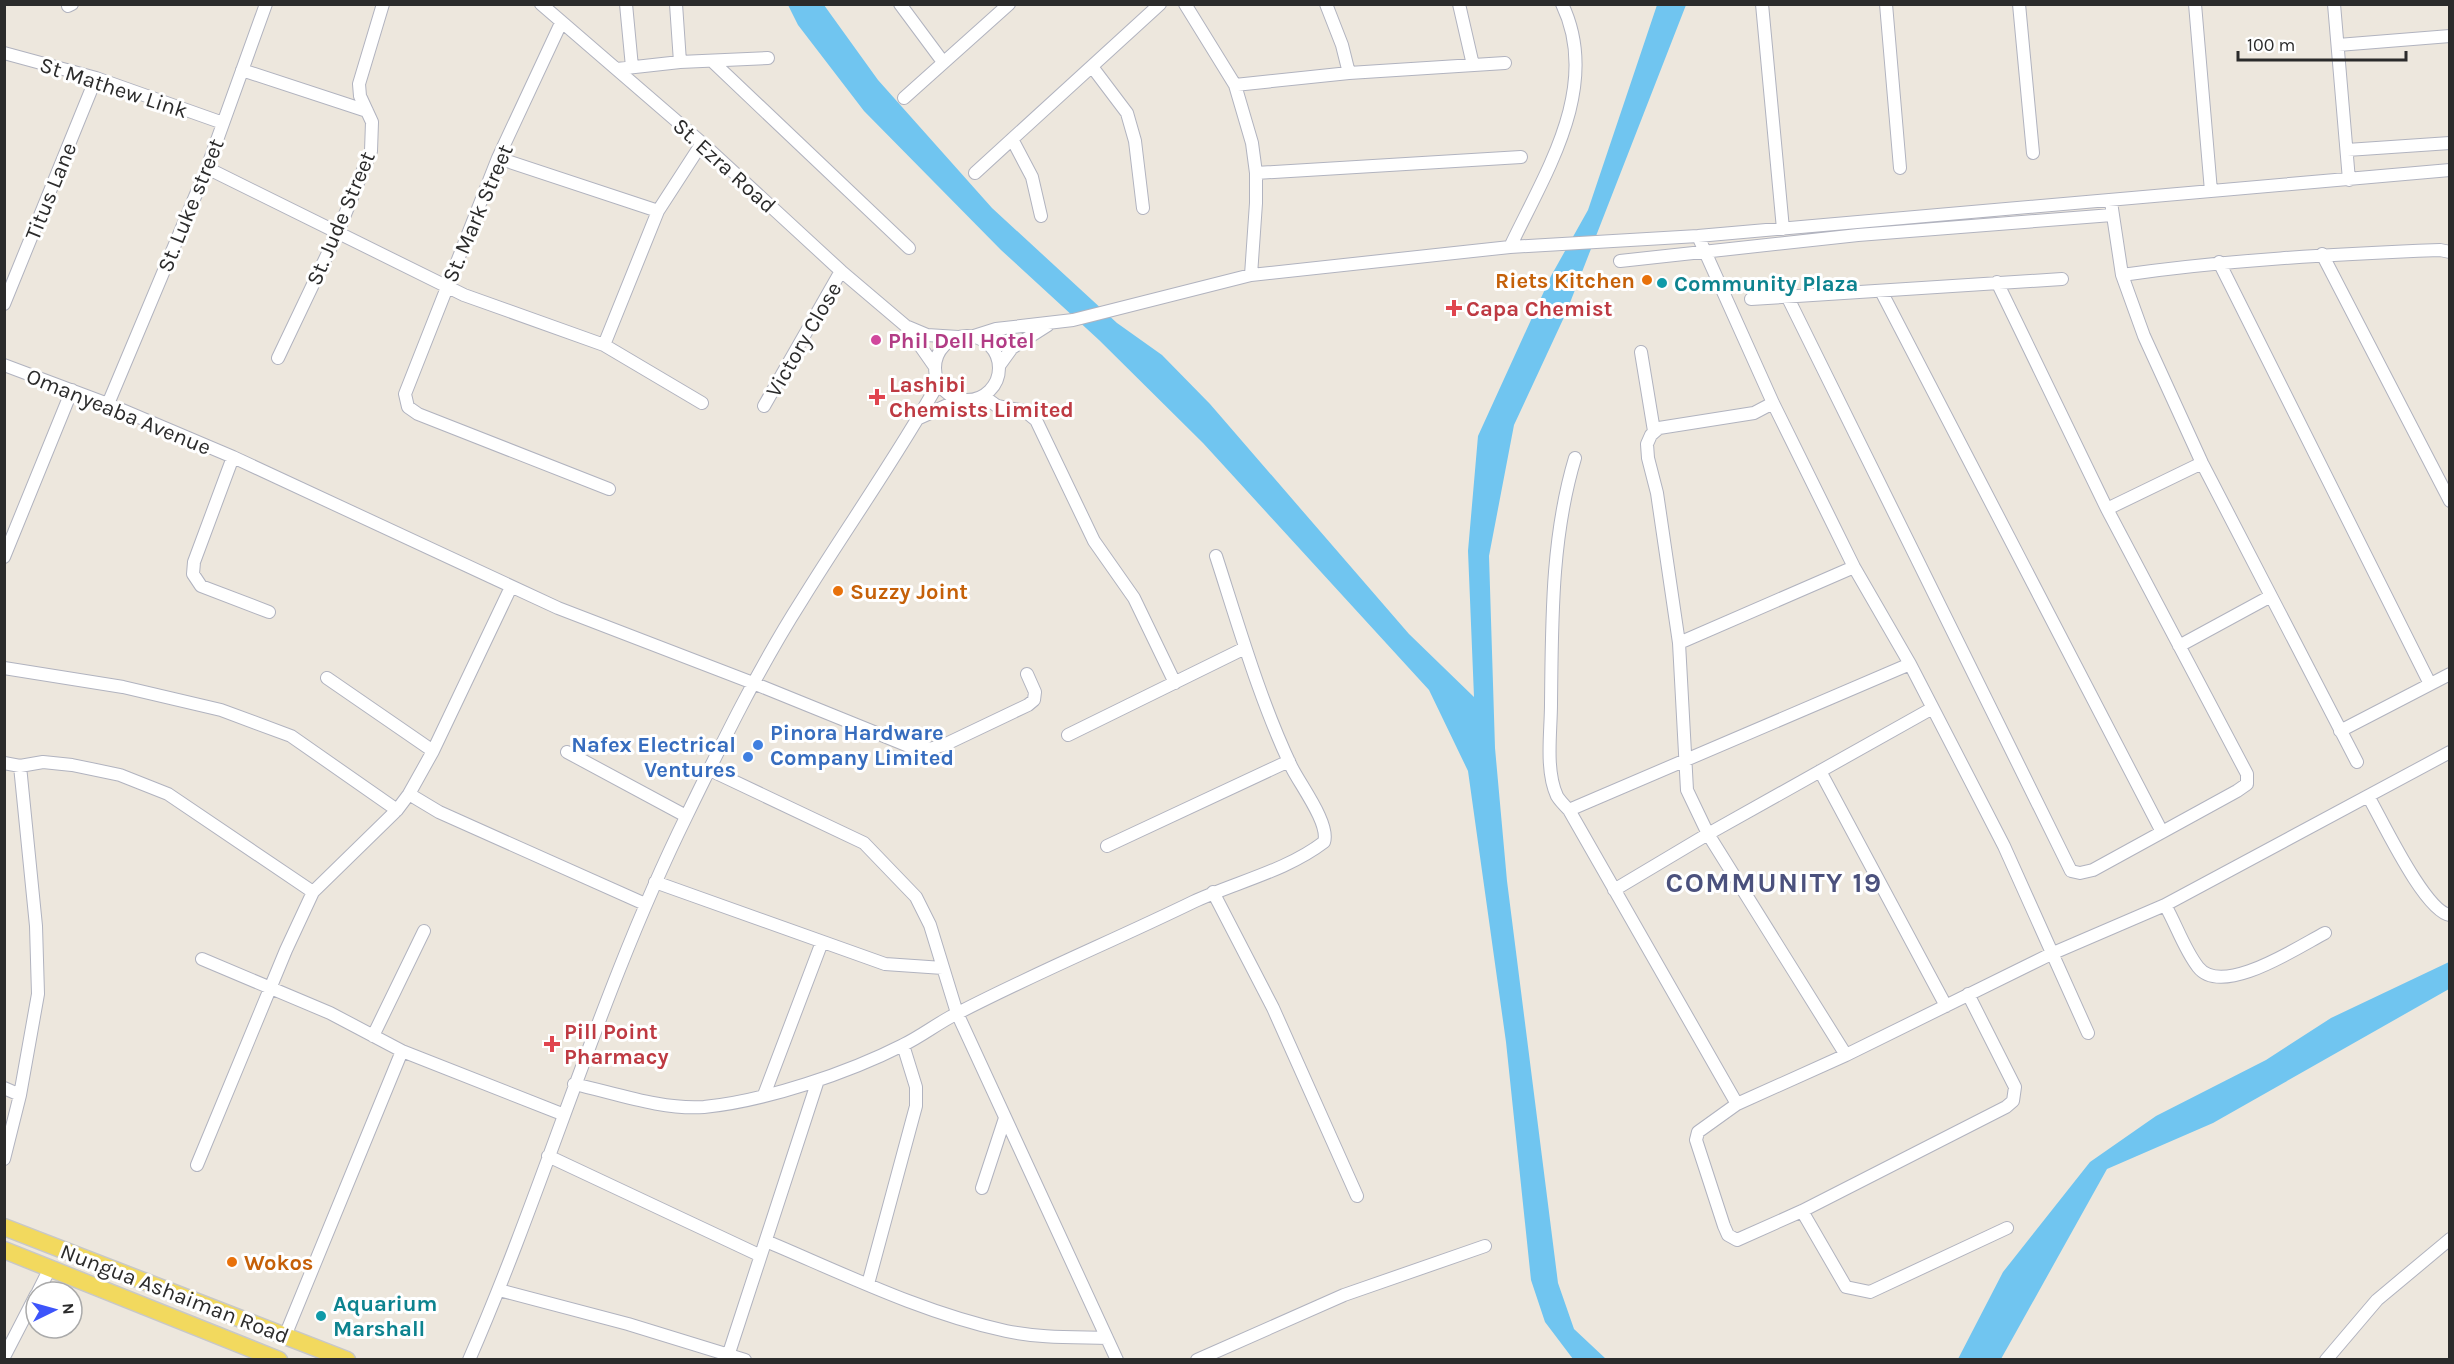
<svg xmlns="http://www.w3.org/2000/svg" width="2454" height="1364" viewBox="0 0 2454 1364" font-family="Karla,sans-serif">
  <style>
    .water { fill: #70c5f0 }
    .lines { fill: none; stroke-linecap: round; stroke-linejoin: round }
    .minor-casing { stroke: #b1b3bf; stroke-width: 14 }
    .major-casing { stroke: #c8c8c8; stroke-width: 19 }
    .minor { stroke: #fff; stroke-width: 12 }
    .major { stroke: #f2d95e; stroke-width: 16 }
    .food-dot { fill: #e8710a; stroke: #fff; stroke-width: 2 }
    .culture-dot { fill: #0f9aa8; stroke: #fff; stroke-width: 2 }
    .health-dot { fill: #e0444e; stroke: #fff; stroke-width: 2 }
    .hotel-dot { fill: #d1479c; stroke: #fff; stroke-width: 2 }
    .shop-dot { fill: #3f7fe0; stroke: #fff; stroke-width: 2 }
    .labels { text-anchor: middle; stroke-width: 6; stroke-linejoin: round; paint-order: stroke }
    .street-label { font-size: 22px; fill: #2b2b2b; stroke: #fff }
    .food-label { font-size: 22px; font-weight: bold; fill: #c56008; stroke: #fff; text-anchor: start }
    .culture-label { font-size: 22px; font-weight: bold; fill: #0d838f; stroke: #fff; text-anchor: start }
    .health-label { font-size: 22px; font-weight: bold; fill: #be3a42; stroke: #fff; text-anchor: start }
    .hotel-label { font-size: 22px; font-weight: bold; fill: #b23c85; stroke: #fff; text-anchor: start }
    .shop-label { font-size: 22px; font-weight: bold; fill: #366cbe; stroke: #fff; text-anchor: start }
    .district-label { font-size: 28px; font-weight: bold; letter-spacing: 1.5px; fill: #4b517d; stroke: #fff }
  </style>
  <rect width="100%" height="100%" fill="#ede7dd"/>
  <path class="water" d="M788,5H824L878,80L992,208L1117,323L1162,355L1210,404L1409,634L1474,697L1468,551L1478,436L1551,276L1588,210L1657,5H1686L1566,313L1514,425L1489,556L1495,748L1507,881L1558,1283L1574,1329L1606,1359H1573L1545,1322L1531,1280L1506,1042L1468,771L1429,690L1203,443L1099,340L1001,250L864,111L798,25Z
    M2449,962V989L2213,1123L2107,1169L2001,1359H1958L2003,1272L2090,1162L2156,1116L2266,1060L2331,1018Z"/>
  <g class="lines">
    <g class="minor-casing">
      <path id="minor" d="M541,4L702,143L841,271L907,327L935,367
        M626,4L632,67
        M676,4L680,62
        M900,4L943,62
        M1185,4L1235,85L1252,143L1256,173V203L1251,275
        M1326,4L1342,45L1349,73
        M1459,4L1473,65
        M1762,4L1783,229
        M1886,4L1900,168
        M2019,4L2033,153
        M2195,4L2211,191
        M2334,4L2349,180
        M68,6L72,4
        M561,23L498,158L405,394L408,407L418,414L609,489
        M2338,45L2450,36
        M4,53L96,78L223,123
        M713,62L909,248
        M1093,68L1127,113L1135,141L1143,208
        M617,69L680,62L768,58
        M242,70L367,111
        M1235,85L1349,73L1505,63
        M904,98L1009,4
        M1012,139L1032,177L1041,216
        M2347,150L2450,143
        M498,158L658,211
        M207,168L464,295L604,345L702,403
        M975,173L1160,4
        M1256,173L1521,157
        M2111,202L2122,275L2144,336L2202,463L2357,762
        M1698,236L1773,403L1854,567L1910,664L2004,846L2088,1033
        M1510,247C1545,173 1602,87 1562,4
        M2322,254L2450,501
        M1620,261L1858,235L2112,215
        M2219,262L2430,684
        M2122,275C2228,260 2333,254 2440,250L2450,252
        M1881,291L2162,832
        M1787,296L2071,871L2080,873L2093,870L2237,791L2247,784V774L2107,509L1997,282
        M1751,299L2062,279
        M4,304L96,78
        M908,327L927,335L958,337
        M974,336L996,329L1073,320L1251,275L1510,247L1698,236L2450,170
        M935 368a32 32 0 1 1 64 0a32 32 0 1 1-64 0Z
        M604,345L658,211L702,143
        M1641,352L1654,431
        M278,358L337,234L371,151L372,122L360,96L359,84L383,4
        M4,365L108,404L233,457L558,608L753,683L906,745L929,749L944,745L1028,705L1034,700L1035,692L1027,674
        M999,366L1012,348L1048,325
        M983,396L997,406L1025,411L1036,420L1094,541L1134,598L1175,683
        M1773,403L1754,413L1659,428L1651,435L1647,444L1648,458L1657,493L1679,643L1687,790L1708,834L1846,1055
        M108,404L207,168L266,4
        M764,406L841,271
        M919,418L961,399
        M233,457L194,562L193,574L201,586L269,612
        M1575,458C1551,538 1552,622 1551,704C1551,732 1545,770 1557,796C1560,801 1565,806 1569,810L1737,1104L1846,1055L2051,954L2165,905L2450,752
        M2107,509L2202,463
        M4,557L72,390
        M1679,643L1854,567
        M2179,646L2271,596
        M4,668L123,687L221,710L291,736L397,810
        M327,678L433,751
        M2340,731L2450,674
        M1068,735L1245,648
        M567,752L686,816
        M4,763L20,766L43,762L72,765L120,775L168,794L313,892
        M710,770L864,843L916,897L930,925L957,1013L1117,1360
        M1820,771L1946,1006
        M409,794L439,812L645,904
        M2368,796C2382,820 2425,912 2450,915
        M1569,810L1910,664
        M1107,846L1289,761
        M655,882L885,964L943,968
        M1614,890L1708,834L1931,709
        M1213,892L1273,1008L1357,1196
        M2165,905C2176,924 2184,949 2198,967C2222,998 2298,947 2325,933
        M202,959L330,1013L402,1051L562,1114
        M373,1036L424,931
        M574,1084C615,1093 662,1110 704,1107C765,1101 848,1073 903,1045C922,1036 939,1022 958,1013C1035,973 1115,940 1193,902C1236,882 1286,871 1324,842C1330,824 1301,786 1292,768C1260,701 1239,627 1216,556
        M4,1088L20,1095
        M764,1095L822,942
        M1737,1104L1698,1132L1696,1140L1724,1226L1728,1235L1737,1240L1802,1211L2006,1107L2013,1101L2015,1087L1968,994
        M548,1156L759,1255
        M4,1159L20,1095L38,994L36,926L20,766
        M197,1165L286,950L313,892L397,810L409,794L433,751L511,587
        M982,1188L1005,1118
        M1802,1211L1846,1287L1870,1292L2007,1228
        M766,1241C844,1274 923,1313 1006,1331C1039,1338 1074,1337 1107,1338
        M868,1284L916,1106V1087L903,1045
        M499,1290L628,1324L745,1360
        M38,1292L50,1268
        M285,1336L402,1051
        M729,1353L818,1080
        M4,1357L36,1295
        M469,1360C547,1181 600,992 686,817C722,743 758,669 802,600C847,527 897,457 939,382
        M1197,1360L1344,1295L1485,1246
        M2326,1360L2377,1300L2450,1239"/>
    </g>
    <g class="major-casing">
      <path id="major" d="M4,1227L347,1360
        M4,1250L279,1360"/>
    </g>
    <use href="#minor" class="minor"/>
    <use href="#major" class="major"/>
  </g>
  <g class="food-dot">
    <circle cx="1647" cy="280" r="6"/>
    <circle cx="838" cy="591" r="6"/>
    <circle cx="232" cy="1262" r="6"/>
  </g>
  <g class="culture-dot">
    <circle cx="1662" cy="283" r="6"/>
    <circle cx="321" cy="1316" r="6"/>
  </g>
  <g class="health-dot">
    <path d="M1451 299h6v6h6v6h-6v6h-6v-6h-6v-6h6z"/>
    <path d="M874 388h6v6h6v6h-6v6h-6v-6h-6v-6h6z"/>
    <path d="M549 1035h6v6h6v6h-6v6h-6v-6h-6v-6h6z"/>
  </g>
  <circle class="hotel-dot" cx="876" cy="340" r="6"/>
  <g class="shop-dot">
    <circle cx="758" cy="745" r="6"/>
    <circle cx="748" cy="757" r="6"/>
  </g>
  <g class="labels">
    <g class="street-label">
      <text transform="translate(114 87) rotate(18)" y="8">St Mathew Link</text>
      <text transform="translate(725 165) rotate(42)" y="8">St. Ezra Road</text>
      <text transform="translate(50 191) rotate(-68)" y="8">Titus Lane</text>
      <text transform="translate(190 205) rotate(-68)" y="8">St. Luke street</text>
      <text transform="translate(477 213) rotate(-67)" y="8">St. Mark Street</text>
      <text transform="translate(340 218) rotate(-67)" y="8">St. Jude Street</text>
      <text transform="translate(803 339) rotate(-60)" y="8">Victory Close</text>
      <text transform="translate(119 411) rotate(22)" y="8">Omanyeaba Avenue</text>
      <text transform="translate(175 1293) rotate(21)" y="8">Nungua Ashaiman Road</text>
    </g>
    <g class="food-label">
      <text x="1635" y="288" text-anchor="end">Riets Kitchen</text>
      <text x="850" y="599">Suzzy Joint</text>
      <text x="244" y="1270">Wokos</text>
    </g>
    <g class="culture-label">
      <text x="1674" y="291">Community Plaza</text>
      <text x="333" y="1311">Aquarium<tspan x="333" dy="25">Marshall</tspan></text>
    </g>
    <g class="health-label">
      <text x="1466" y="316">Capa Chemist</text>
      <text x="889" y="392">Lashibi<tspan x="889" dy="25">Chemists Limited</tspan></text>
      <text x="564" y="1039">Pill Point<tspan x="564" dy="25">Pharmacy</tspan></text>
    </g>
    <g class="hotel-label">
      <text x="888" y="348">Phil Dell Hotel</text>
    </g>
    <g class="shop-label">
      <text x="770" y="740">Pinora Hardware<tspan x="770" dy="25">Company Limited</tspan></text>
      <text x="736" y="752" text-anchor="end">Nafex Electrical<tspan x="736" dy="25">Ventures</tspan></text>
    </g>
    <g class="district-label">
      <text x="1774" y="892">COMMUNITY 19</text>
    </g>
  </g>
  <rect width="2454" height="1364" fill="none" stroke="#2b2b2b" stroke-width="12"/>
  <g transform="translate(54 1310) rotate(85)"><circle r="28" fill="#ffffff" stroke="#aaaaaa" stroke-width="1.5"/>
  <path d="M0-4.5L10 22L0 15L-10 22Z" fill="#3d54fb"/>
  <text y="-9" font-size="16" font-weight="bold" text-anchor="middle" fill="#2b2b2b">N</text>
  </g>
  <path d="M2238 51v9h168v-9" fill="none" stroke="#2b2b2b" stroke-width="3"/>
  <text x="2247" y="51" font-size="18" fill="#2b2b2b" stroke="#ffffff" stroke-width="4.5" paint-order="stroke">100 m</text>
</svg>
